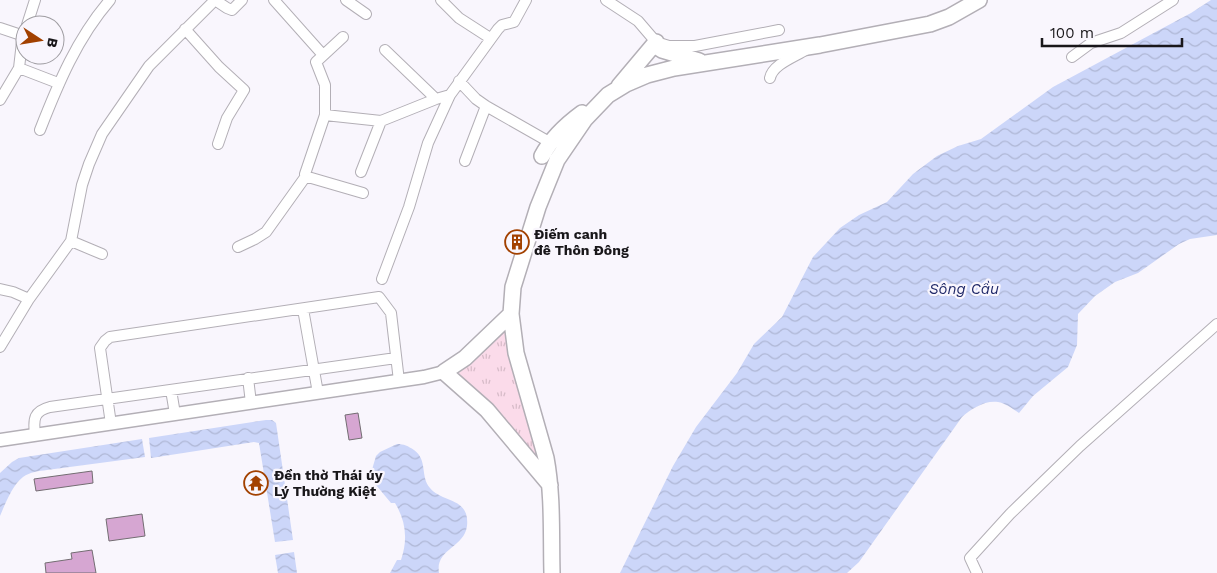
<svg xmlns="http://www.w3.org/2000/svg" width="1217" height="573" viewBox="0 0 1217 573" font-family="'Work Sans',sans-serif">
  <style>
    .grass { fill: url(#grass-tufts) }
    .water { fill: url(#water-waves) }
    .building { fill: #d6a6d2; stroke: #736d72 }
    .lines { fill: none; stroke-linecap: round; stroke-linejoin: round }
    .minor-casing { stroke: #b3afb6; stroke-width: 12 }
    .tertiary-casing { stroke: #b3afb6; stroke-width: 15 }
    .secondary-casing { stroke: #b3afb6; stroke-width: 18 }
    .minor { stroke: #fff; stroke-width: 10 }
    .tertiary { stroke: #fff; stroke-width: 12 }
    .secondary { stroke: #fff; stroke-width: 15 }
    .labels { text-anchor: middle; stroke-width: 4.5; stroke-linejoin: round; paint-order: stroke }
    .poi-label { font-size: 14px; font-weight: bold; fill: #19171a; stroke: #f9f6fd; text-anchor: start }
    .water-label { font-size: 15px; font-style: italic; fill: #1f2868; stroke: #f9f6fd }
  </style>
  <defs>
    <pattern id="grass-tufts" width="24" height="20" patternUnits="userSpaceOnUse" patternTransform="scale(1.25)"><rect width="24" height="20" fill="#fbdbea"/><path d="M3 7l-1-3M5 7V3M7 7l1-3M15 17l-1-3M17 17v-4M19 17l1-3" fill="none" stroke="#d7bbc8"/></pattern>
    <pattern id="water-waves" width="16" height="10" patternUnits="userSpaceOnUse" patternTransform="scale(1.25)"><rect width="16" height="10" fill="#ccd6f9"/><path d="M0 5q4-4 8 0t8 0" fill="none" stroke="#afb7d5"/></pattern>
  </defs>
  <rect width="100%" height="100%" fill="#f9f6fd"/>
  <path class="grass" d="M503,330L508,332L539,458L536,459L458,374Z"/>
  <path class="water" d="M1211,0H1217V235L1190,239L1179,244L1138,273L1115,282L1095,296L1078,314L1077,345L1068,367L1033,396L1019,413C1013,409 1005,403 998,402C985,400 971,409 962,417L859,562L847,573H620L673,466L696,427L737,373L754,344L782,317L813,257L840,228L859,215L887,202L913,174L937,156L958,146L981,139L1053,87L1191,13Z
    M266,420H272L276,423L293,540L275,542L259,443L254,442L151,458L149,438Z
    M142,439L145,457L47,470C39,471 30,472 23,477C13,484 5,504 0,516V473L12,462L19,458Z
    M397,444C404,444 408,446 414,450C428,460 420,477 430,488C442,503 470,497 467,526C464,548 435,549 439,573H390L397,560H401C408,540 406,521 395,503H391L376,485L371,473L376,456L380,452Z
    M294,552L297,573H278L275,555Z"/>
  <path class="building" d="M358,413L362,438L349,440L345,415Z
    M92,471L93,483L36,491L34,479Z
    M142,514L145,536L109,541L106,519Z
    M92,550L96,573H46L45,563L72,559L71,553Z"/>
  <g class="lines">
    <g class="minor-casing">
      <path id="minor" d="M215,0L227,8L232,10L242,0
        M274,0L323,55
        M346,0L366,14
        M441,0L459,18L490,38
        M606,0L638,21L656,42L669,46H695L779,30
        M27,25L35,0
        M0,28L24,36
        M185,29L219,67L244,90L227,118L218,144
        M343,37L316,62L325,85V115L305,174L308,177L363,193
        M385,50L436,99
        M1072,57L1091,43L1121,33L1173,0
        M19,68L58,83
        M770,78C773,64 795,57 807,49
        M459,81L476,99L486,106L551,143
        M0,100L19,68L22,42L25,31
        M325,115L381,121L436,99L450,95L498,29L502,25L514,22L526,0
        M40,130C58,84 77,38 110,0
        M465,161L486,106
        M361,172L381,121
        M71,241L102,254
        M238,247L255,239L266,232L306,176
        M382,279L409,207L428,143L450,95
        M0,289L13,292L29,299
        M303,309L318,393
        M0,347L29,299L71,241L82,185L89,164L102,134L149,66L215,0
        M248,378L251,403
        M171,390L175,414
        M111,424L100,348L105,341L110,337L379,297L391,313L399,381
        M35,434C33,419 34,411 50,407L396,358
        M977,573L970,558L1010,514L1080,446L1217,324"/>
    </g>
    <g class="tertiary-casing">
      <path id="tertiary" d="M0,440L424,377L444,372"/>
    </g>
    <g class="secondary-casing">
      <path id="secondary" d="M619,86L656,42L659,48L662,50L699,61
        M542,156C551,139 567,124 582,113
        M511,314L465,358L444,372L487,410L550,485
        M552,573C551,534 553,496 546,458L516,353L511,314L513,287L538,207L557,160L585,119L608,95L626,84L647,75L674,68L820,45L930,24L949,17L979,0"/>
    </g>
    <use href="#minor" class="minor"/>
    <use href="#tertiary" class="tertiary"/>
    <use href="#secondary" class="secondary"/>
  </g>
  <defs>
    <g id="building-ring" transform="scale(1.25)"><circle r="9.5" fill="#f9f6fd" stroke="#a24100" stroke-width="1.5"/><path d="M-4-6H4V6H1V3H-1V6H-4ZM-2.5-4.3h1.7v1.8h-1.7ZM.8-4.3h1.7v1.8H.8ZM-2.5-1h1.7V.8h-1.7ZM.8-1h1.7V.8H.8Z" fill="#a24100"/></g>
    <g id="temple-ring" transform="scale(1.25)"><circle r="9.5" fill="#f9f6fd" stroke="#a24100" stroke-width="1.5"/><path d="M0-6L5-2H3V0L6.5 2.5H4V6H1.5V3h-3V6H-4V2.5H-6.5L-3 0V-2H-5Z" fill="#a24100"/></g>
  </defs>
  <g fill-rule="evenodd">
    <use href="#building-ring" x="517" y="242"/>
    <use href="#temple-ring" x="256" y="483"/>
  </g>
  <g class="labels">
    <g class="poi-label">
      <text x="534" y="239">Điếm canh<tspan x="534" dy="16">đê Thôn Đông</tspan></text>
      <text x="274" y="480">Đền thờ Thái úy<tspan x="274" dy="16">Lý Thường Kiệt</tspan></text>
    </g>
    <g class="water-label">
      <text x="964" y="294">Sông Cầu</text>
    </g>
  </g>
  <g transform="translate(40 40) rotate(102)"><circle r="24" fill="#f9f6fd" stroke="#9f9da2"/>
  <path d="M0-4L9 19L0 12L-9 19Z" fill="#a24100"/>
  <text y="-8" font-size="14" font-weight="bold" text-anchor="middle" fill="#19171a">B</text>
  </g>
  <path d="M1042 38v8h140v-8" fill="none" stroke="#19171a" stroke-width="2.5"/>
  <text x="1050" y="38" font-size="15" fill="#19171a" stroke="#f9f6fd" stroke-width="4" paint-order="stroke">100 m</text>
</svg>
